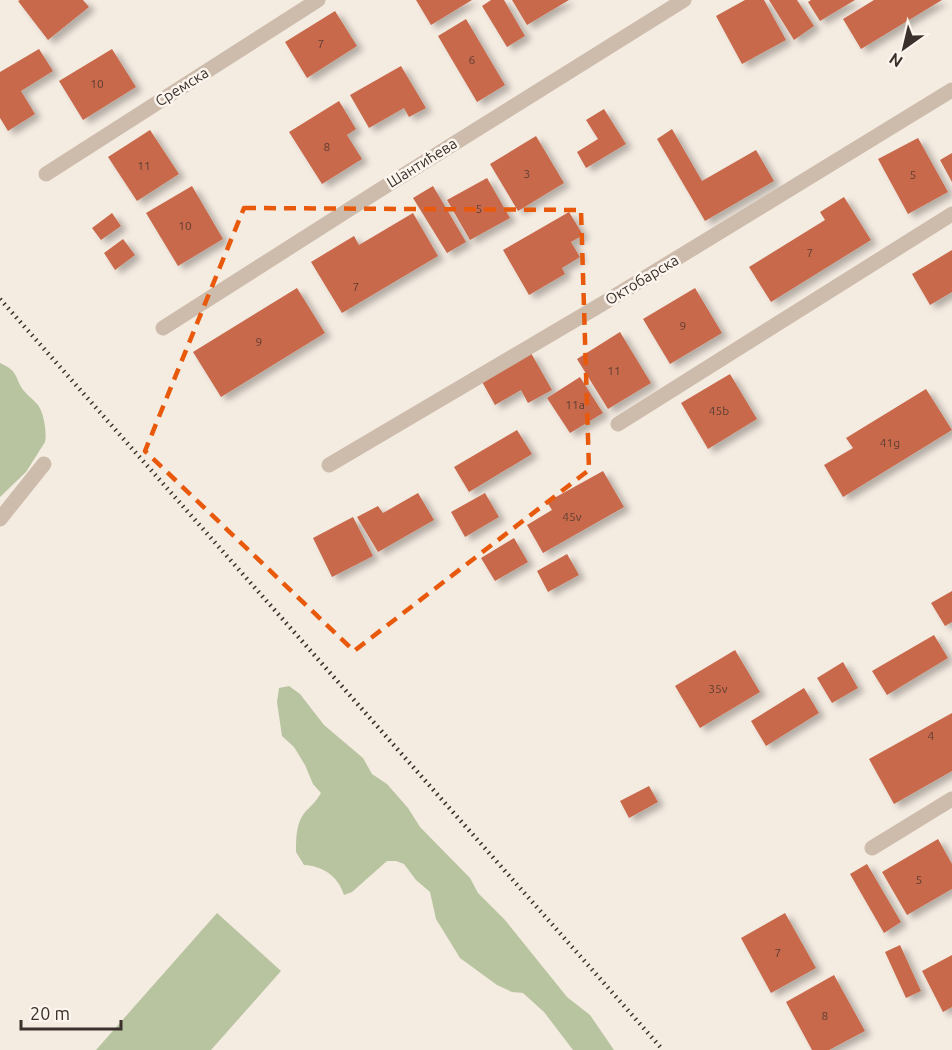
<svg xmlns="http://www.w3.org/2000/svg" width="952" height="1050" viewBox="0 0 952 1050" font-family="Ubuntu,sans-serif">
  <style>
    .green { fill: #b8c4a0 }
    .building { fill: #c8694b; filter: url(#shadow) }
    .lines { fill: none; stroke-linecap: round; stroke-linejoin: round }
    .minor { stroke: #cdbbac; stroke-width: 15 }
    .rail { stroke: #3b302b; stroke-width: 4.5; stroke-dasharray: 1.5 4.5; stroke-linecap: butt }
    .marked { fill: none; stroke: #e8590c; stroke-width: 4.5; stroke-dasharray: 12 8; stroke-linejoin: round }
    .labels { text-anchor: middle; stroke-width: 5; stroke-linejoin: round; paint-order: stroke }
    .number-label { font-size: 12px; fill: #5e3e33 }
    .street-label { font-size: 15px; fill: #3b302b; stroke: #fbf5ee }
  </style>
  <defs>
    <filter id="shadow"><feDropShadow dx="6" dy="4" stdDeviation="3" flood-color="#0004"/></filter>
  </defs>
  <rect width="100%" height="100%" fill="#f4ebe1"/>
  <path class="green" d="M0,363C20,372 14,378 24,391C28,396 34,400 38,405C44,413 47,433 45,442L26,472L0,497Z
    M289,686L300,694L324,725L363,758L372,774L387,784L408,808L420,827L470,878L478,893L505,920L567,997L590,1015L614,1050H573L544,1012L523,993L512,992L497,985L460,958L436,919L430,892L416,880L404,864L396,861H387L352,892L344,895C338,876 323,866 304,865L296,852C296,838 296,822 306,811C312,805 317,800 321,793L313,784L305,765L294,747L282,736L277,702L279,688Z
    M217,913L281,971L211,1050H96Z"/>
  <path class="building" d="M20,0H83L89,7L48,40L18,1Z
    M416,0H472L431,25Z
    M491,0H504L525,36L507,47L482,6Z
    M512,0H569L527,25Z
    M745,0H764L786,40L742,64L716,16Z
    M769,0H797L814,26L794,40Z
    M811,0H855L820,21L808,2Z
    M874,0H942L861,49L843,19Z
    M335,11L357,46L307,78L285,42Z
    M466,19L505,85L477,102L438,36Z
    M39,49L53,71L21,91L35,114L8,131L0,118V72Z
    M112,49L136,87L83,120L59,81Z
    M401,66L426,108L409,117L404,108L369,128L350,95Z
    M339,101L356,129L347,135L362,159L322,184L289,132Z
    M604,109L626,144L586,168L577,152L598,139L586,120Z
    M672,129L702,181L756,150L774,181L705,221L657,139Z
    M150,130L179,174L137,201L108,157Z
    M536,136L564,183L518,211L490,164Z
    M918,138L948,192L908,214L878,159Z
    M952,153V182L940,160Z
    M487,178L510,218L470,240L447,200Z
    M192,186L223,239L178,266L146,213Z
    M433,186L466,242L447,253L413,198Z
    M844,197L871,240L771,302L749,267L825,220L820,212Z
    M569,212L583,235L571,242L580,257L562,268L565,274L529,295L503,250Z
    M112,213L121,226L101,240L92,228Z
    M413,213L438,256L342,313L311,262L354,236L359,245Z
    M123,239L135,255L115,270L104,253Z
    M952,250V292L930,305L912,274Z
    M297,288L325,333L221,397L193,352Z
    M695,288L722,333L670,364L643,319Z
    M620,332L651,383L608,409L577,359Z
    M531,353L552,390L528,403L521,390L495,405L481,380Z
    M730,374L757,419L708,449L681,403Z
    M580,377L603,413L570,433L547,398Z
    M926,389L952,430L843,497L824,465L853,448L846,438Z
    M517,430L532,454L469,492L454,467Z
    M603,471L624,507L543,553L527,525L552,510L547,502Z
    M418,493L434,520L378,552L357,517L378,506L383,513Z
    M485,493L499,517L465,537L451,512Z
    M353,517L373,556L332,577L313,538Z
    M514,538L528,562L495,581L481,558Z
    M567,554L579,575L548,592L537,571Z
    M952,591V622L945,626L931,603Z
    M934,635L948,658L887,695L872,671Z
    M735,650L760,692L700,728L675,686Z
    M843,662L858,688L832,703L817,678Z
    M804,688L819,713L766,746L751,721Z
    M952,713V771L894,804L869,759Z
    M649,786L658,802L629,818L620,801Z
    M938,839L952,864V889L907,915L882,872Z
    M867,864L901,922L884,933L850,874Z
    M785,913L816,968L771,993L741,938Z
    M900,945L921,991L906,998L885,952Z
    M952,955V1007L943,1012L922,971Z
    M834,975L865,1031L829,1050H812L786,1002Z"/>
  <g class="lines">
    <path class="minor" d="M46,174L318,0
      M163,328L378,191L684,0
      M618,424L952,214
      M329,465L602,304L952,90
      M0,519L44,464
      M872,848L952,799"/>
    <path class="rail" d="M0,299L663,1050"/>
  </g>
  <path class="marked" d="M244,208L581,210L589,470L354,651L145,451Z"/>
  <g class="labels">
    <g class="number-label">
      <text x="321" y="48">7</text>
      <text x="472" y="64">6</text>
      <text x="97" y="88">10</text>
      <text x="327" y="151">8</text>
      <text x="144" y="170">11</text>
      <text x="527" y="178">3</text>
      <text x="913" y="179">5</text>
      <text x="479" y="213">5</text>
      <text x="185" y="230">10</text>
      <text x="810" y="257">7</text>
      <text x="356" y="291">7</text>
      <text x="683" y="330">9</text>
      <text x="259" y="346">9</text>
      <text x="614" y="375">11</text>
      <text x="575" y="409">11a</text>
      <text x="719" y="415">45b</text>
      <text x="890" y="447">41g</text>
      <text x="572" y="521">45v</text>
      <text x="718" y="693">35v</text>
      <text x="931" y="740">4</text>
      <text x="919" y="884">5</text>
      <text x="778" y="957">7</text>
      <text x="825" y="1020">8</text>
    </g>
    <g class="street-label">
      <text transform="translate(182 87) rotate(-32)" y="5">Сремска</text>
      <text transform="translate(422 163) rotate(-32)" y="5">Шантићева</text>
      <text transform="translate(642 280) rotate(-31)" y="5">Октобарска</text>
    </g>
  </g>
  <g transform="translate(904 48) rotate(214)" stroke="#fbf5ee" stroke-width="4.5" paint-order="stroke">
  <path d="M0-4.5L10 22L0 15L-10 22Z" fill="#3b302b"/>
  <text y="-9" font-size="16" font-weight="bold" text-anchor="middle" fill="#3b302b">N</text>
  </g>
  <path d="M21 1020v9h100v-9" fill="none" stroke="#3b302b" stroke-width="3"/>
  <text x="30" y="1020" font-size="18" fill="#3b302b" stroke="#fbf5ee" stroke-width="4.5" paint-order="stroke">20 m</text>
</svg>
